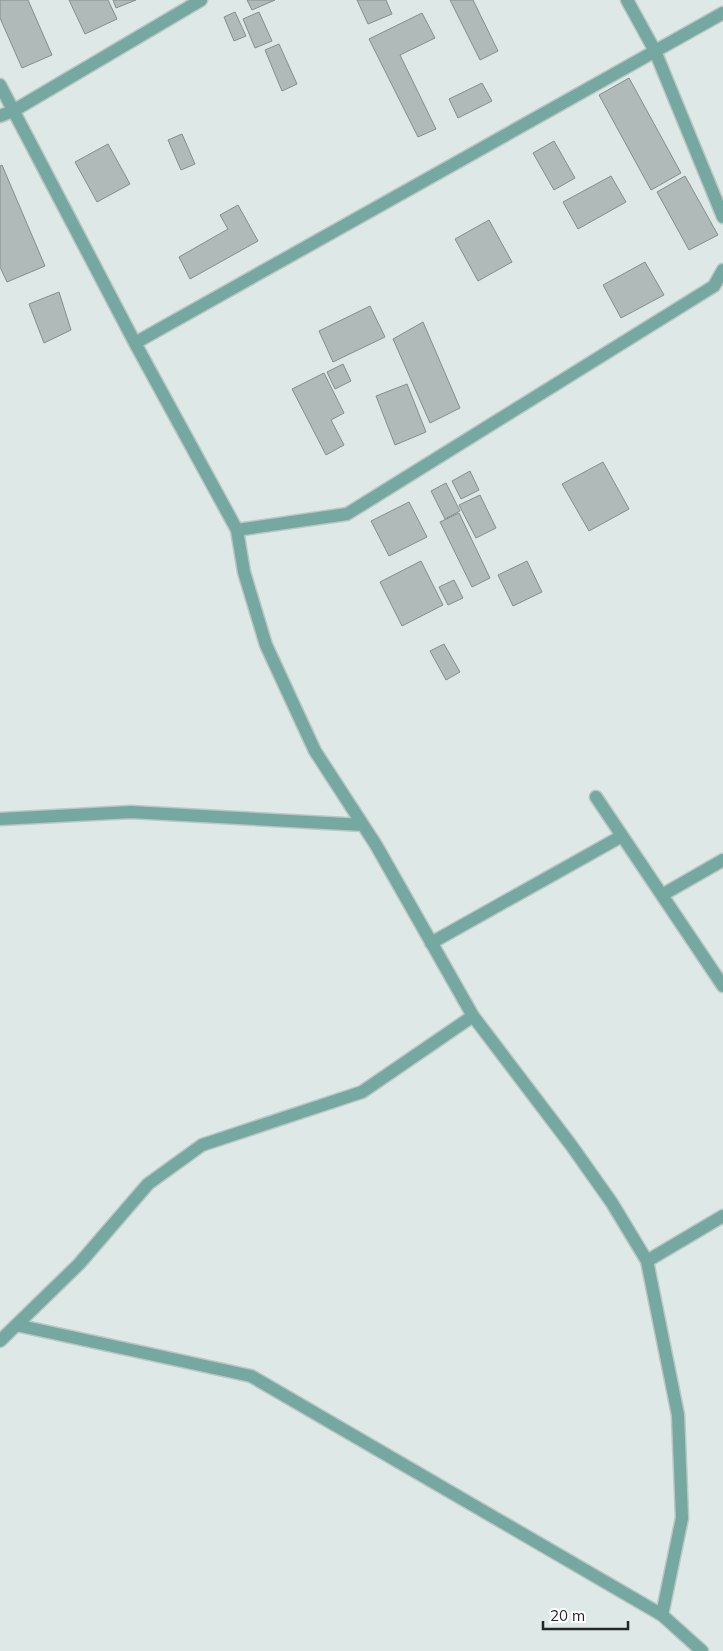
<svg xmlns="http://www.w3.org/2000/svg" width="723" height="1651" viewBox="0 0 723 1651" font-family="Mulish,sans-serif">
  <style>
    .building { fill: #b0bab9; stroke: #858e8c }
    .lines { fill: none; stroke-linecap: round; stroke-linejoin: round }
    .minor-casing { stroke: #bcc6c4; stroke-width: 15 }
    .minor { stroke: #74a8a1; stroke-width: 12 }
  </style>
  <rect width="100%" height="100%" fill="#dee9e7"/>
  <path class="building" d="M0,0H28L52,55L22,68L0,18Z
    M69,0H108L117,19L85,34Z
    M113,0H136L116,8Z
    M247,0H275L252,10Z
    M357,0H386L392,14L368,24Z
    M450,0H473L498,51L480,60Z
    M235,12L246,36L234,41L224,17Z
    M259,12L272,41L255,48L243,19Z
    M422,13L435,38L400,55L436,129L418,137L369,39Z
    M279,44L297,84L282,91L265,50Z
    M629,78L681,173L651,190L599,95Z
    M482,83L492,101L458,118L449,99Z
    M182,134L195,164L181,170L168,140Z
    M554,141L575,178L554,190L533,153Z
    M108,144L130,184L97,202L75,162Z
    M2,165L45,266L7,282L0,267V166Z
    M611,176L626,202L578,229L563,202Z
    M685,176L718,235L689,250L657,192Z
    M238,205L258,241L190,279L179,257L228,229L220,215Z
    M489,220L512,262L478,281L455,239Z
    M645,262L664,295L621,318L603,285Z
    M59,292L71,330L44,343L29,304Z
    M370,306L385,337L333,362L319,331Z
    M423,322L460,408L430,423L393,339Z
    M343,364L351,381L335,389L327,372Z
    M324,373L344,413L331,420L344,445L326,455L292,389Z
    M407,384L426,432L395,445L376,396Z
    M603,462L629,509L589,531L562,484Z
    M470,471L479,490L461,499L452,481Z
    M446,483L460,511L445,519L431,491Z
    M480,495L496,528L476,538L459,505Z
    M409,502L427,537L389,556L371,521Z
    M459,513L490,578L472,587L440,522Z
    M421,561L443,605L402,626L380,582Z
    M527,561L542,592L513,606L498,575Z
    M454,580L463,598L448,605L439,587Z
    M444,644L460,672L446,680L430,651Z"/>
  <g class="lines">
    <g class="minor-casing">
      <path id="minor" d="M627,0L655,51L723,217
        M0,85L135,343L237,530L244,572L266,645L315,751L376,845L473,1016L571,1145L612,1203L647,1261L678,1415L682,1518L662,1615
        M0,116L13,111L201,0
        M135,343L723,13
        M237,530L347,514L714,286L723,270
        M596,797L723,986
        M0,819L131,812L363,825
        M662,895L723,860
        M431,943L622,836
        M647,1261L723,1216
        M16,1325L251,1376L662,1615L702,1651
        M0,1341L79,1264L148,1184L202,1145L362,1092L473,1016"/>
    </g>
    <use href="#minor" class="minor"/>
  </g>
  <path d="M543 1621v8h85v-8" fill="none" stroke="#232726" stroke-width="2.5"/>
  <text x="550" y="1621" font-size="15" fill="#232726" stroke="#ffffff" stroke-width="4" paint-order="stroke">20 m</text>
</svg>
